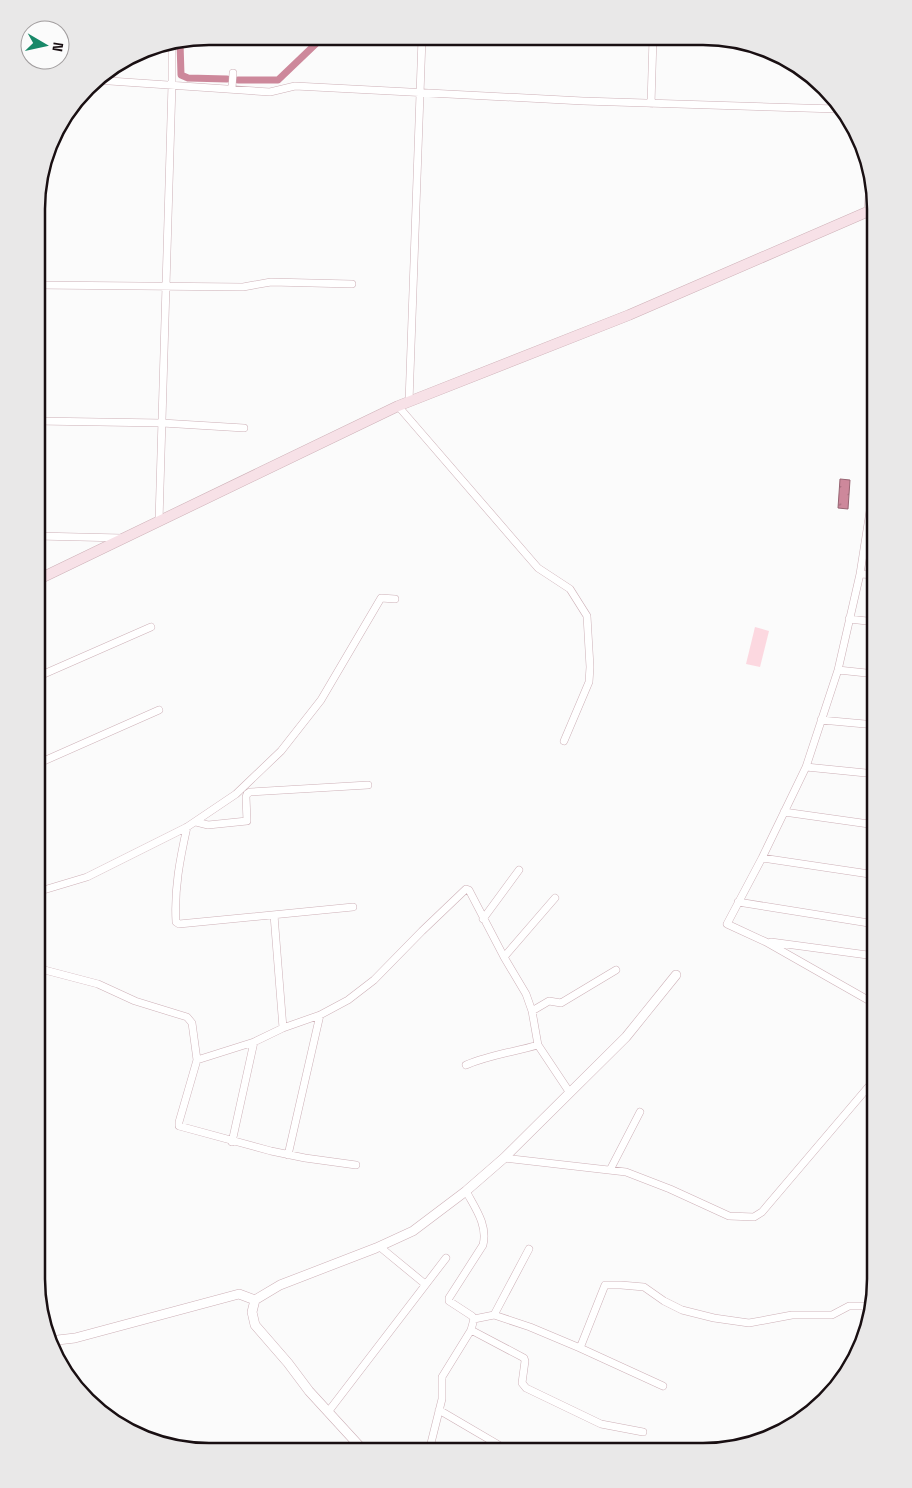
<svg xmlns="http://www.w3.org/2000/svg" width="912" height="1488" viewBox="0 0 912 1488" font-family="'Space Grotesk',sans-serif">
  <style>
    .green { fill: #fcd8e0 }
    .water { fill: url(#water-ripples); stroke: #976472 }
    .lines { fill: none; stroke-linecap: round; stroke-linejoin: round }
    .canal { stroke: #cd889b; stroke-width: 7 }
    .minor-casing { stroke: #cdb0b7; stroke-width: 8 }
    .tertiary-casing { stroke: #cdb0b7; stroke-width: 10 }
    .secondary-casing { stroke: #cdb0b7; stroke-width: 11 }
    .minor { stroke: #fff; stroke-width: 7 }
    .tertiary { stroke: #fff; stroke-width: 9 }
    .secondary { stroke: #f7e1e7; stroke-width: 10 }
    .rim { fill: none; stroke: #190f12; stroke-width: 2.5 }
  </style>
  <defs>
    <pattern id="water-ripples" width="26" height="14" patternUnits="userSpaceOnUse" patternTransform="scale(1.25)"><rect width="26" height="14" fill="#cd889b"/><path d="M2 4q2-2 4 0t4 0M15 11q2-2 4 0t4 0" fill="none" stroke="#a66e7d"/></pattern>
  </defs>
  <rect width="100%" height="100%" fill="#fbfbfb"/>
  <path class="green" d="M755,627L769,631L760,667L746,664Z"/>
  <path class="water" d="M840,479L850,480L848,509L838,508Z"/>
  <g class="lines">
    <path class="canal" d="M180,42L181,75L188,78L227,79
      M238,80H278L323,37"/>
    <g class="minor-casing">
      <path id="minor" d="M95,80L270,92L295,86L583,101L837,109
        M232,88L233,73
        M651,104L653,38
        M868,212L870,178
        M38,285L243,287L271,282L352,284
        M409,402L422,38
        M398,406L538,568L570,589L587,616L590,667L589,682L564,741
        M37,421L162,423L244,428
        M159,521L172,84V44
        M37,536L122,538
        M860,574L876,575
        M849,619L876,622
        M838,670L876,674
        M37,677L151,627
        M821,720L876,725
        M37,764L159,710
        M806,767L876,774
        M784,812L876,825
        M196,822L208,825L247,821L246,797L247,794L250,792L368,785
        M187,827C180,859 174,889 176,922L179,924L353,907
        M762,858L876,875
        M37,892L87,877L187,827L236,794L281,751L321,700L381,598L395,599
        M738,902L875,924
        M274,915L283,1028
        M483,919L519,870
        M771,942L875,956
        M504,957L555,898
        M37,968L98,984L135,1001L187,1017L192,1023L197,1060L179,1122V1126L271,1151L305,1158L356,1165
        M875,1004L766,942L727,924L762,858L806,767L838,670L860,574L870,511L876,320
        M532,1011L549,1001L561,1003L616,970
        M197,1060L254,1042L283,1028L320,1015L348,1000L374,980L422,931L466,889L469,890L504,957L526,994L532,1011L538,1045L570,1093
        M466,1065C489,1055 514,1052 538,1045
        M232,1142L254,1042
        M288,1155L320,1015
        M504,1158L626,1172L670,1189L729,1216L754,1217L762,1212L875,1079
        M610,1170L640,1112
        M380,1247L425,1284
        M494,1315L529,1249
        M474,1319L494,1315L530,1327L580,1348L663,1386
        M471,1330L524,1358L525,1361L522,1383L526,1388L601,1424L643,1432
        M580,1348L605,1285H621L644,1287L664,1301L682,1310L714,1318L749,1323L792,1315H832L849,1306H863L871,1310
        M439,1410L509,1451
        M328,1412L446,1258
        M429,1451L442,1399V1377L471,1330L474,1319L472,1316L449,1301V1298L483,1245C488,1225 475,1208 466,1191"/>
    </g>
    <g class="tertiary-casing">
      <path id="tertiary" d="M49,1341L75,1338L239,1294L255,1300
        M364,1451L309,1391L288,1363L255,1325L252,1312L255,1300L280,1285L376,1248L413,1231L466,1191L504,1158L626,1037L676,975"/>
    </g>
    <g class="secondary-casing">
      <path id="secondary" d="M37,580L398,406L629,315L876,208"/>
    </g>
    <use href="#minor" class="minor"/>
    <use href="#tertiary" class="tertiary"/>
    <use href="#secondary" class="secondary"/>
  </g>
  <path d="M0 0H912V1488H0ZM209 45H703A164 164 0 0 1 867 209V1279A164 164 0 0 1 703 1443H209A164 164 0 0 1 45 1279V209A164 164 0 0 1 209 45Z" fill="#e9e8e8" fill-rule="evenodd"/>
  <path class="rim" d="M209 45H703A164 164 0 0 1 867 209V1279A164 164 0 0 1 703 1443H209A164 164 0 0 1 45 1279V209A164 164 0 0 1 209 45Z"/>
  <g transform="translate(45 45) rotate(99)"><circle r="24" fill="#fbfbfb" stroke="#a19d9e"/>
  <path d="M0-4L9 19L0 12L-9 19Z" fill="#188868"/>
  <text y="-8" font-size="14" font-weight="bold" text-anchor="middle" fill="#190f12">N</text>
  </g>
</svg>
